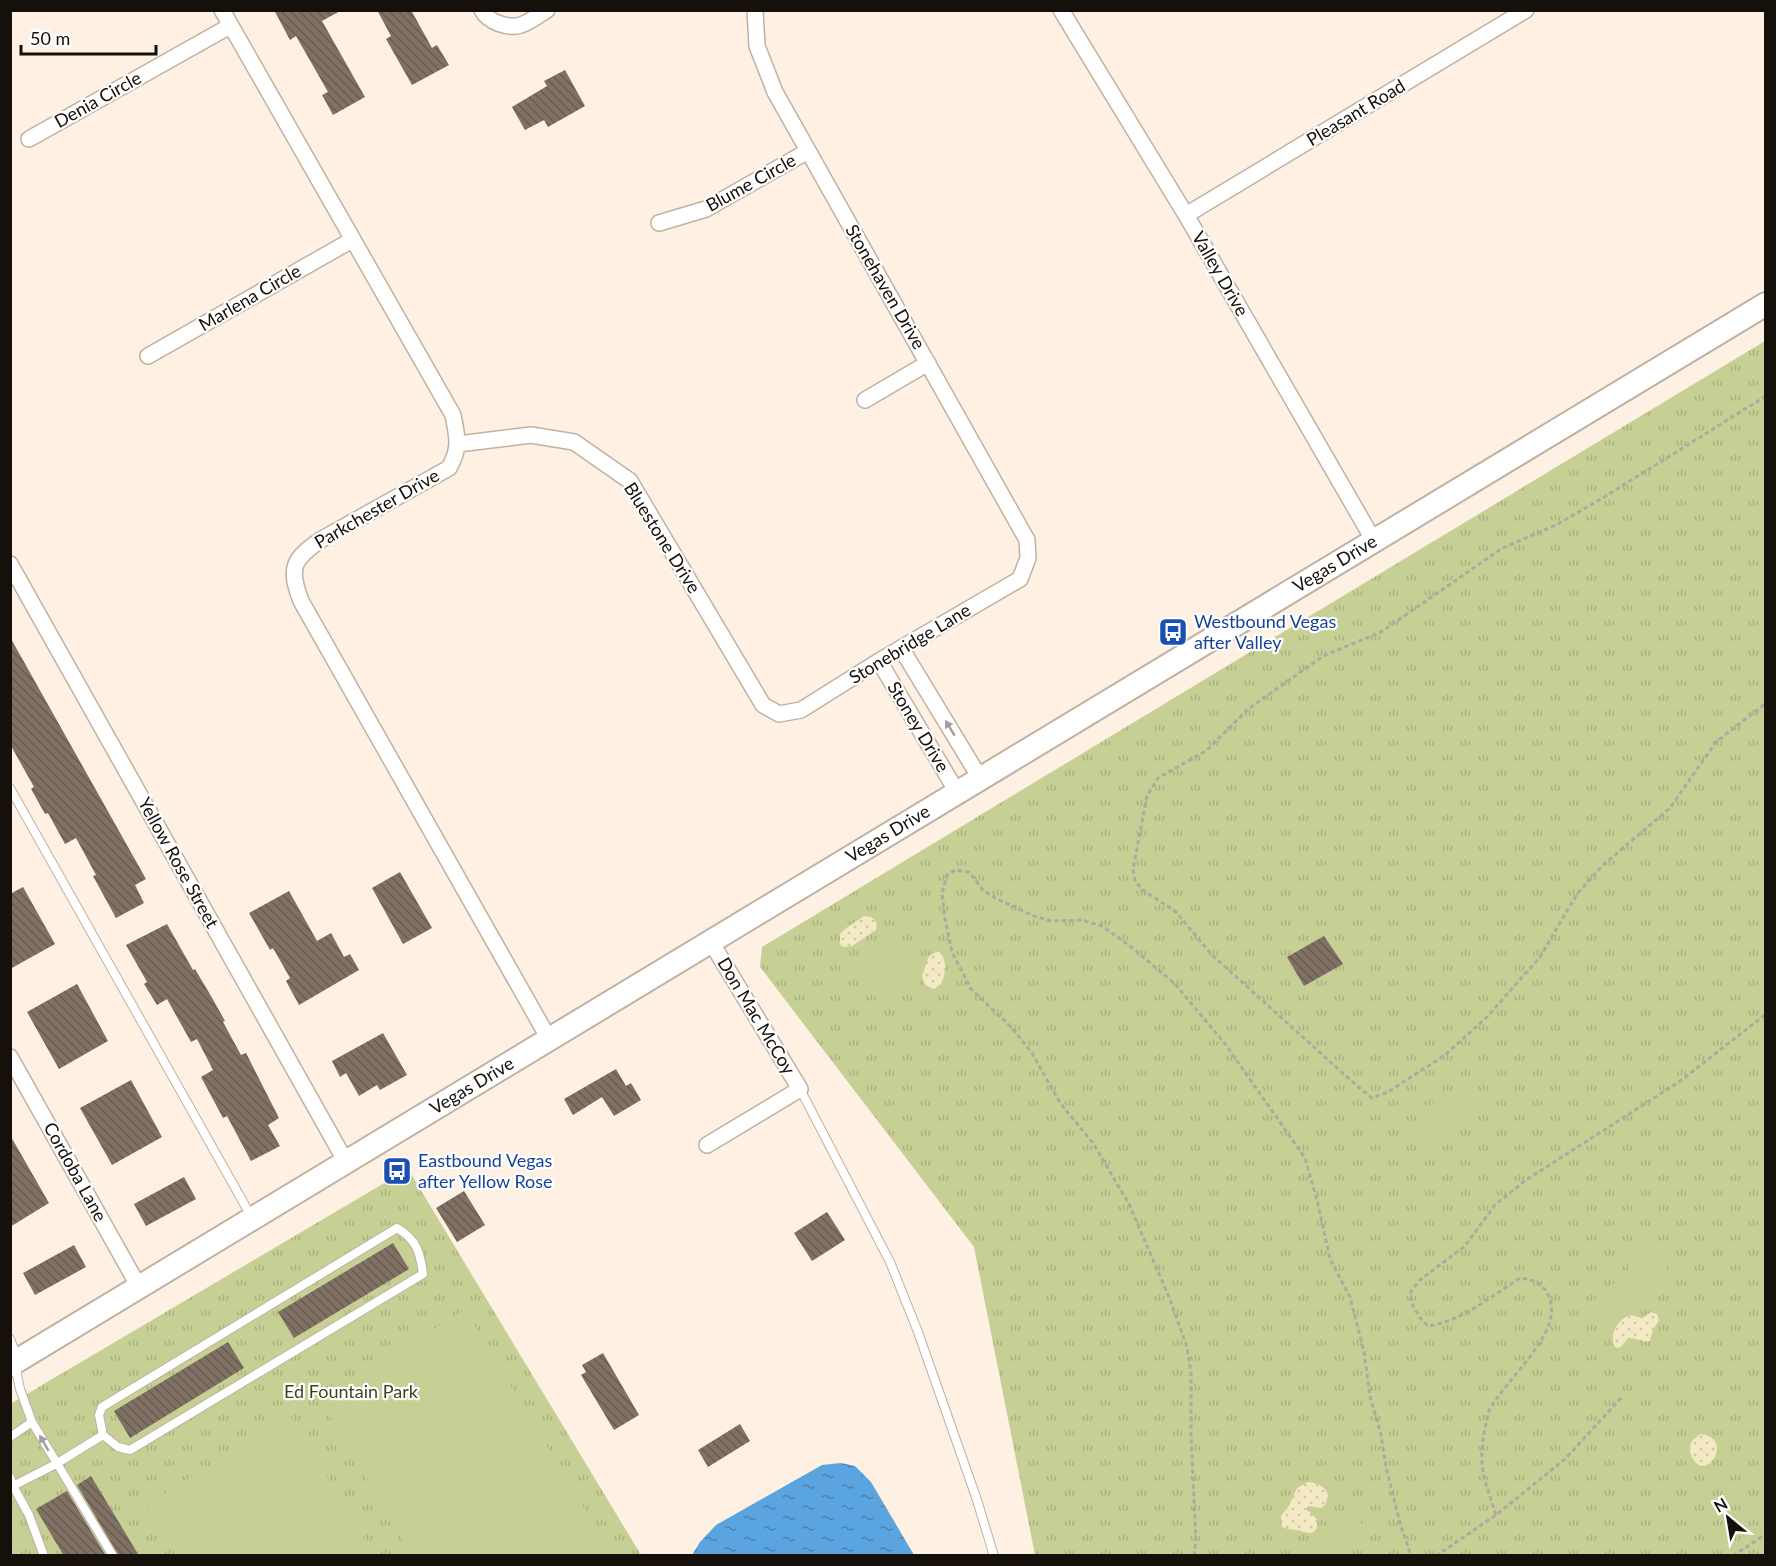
<svg xmlns="http://www.w3.org/2000/svg" width="1776" height="1566" viewBox="0 0 1776 1566" font-family="Lato,sans-serif">
  <style>
    .grass { fill: url(#grass-tufts) }
    .sand { fill: url(#sand-dots) }
    .garden { fill: #c6d095 }
    .water { fill: url(#water-ripples) }
    .building { fill: url(#building-back-hatch) }
    .lines { fill: none; stroke-linecap: round; stroke-linejoin: round }
    .lane-casing { stroke: #c1b1a2; stroke-width: 10 }
    .street-casing { stroke: #c1b1a2; stroke-width: 18 }
    .secondary-casing { stroke: #c1b1a2; stroke-width: 26 }
    .path { stroke: #b3a89d; stroke-width: 3; stroke-dasharray: 4.5 3; stroke-linecap: butt }
    .lane { stroke: #fff; stroke-width: 8 }
    .street { stroke: #fff; stroke-width: 15 }
    .secondary { stroke: #fff; stroke-width: 22 }
    .oneway { fill: #a19f9d }
    .labels { text-anchor: middle; stroke-width: 4.5; stroke-linejoin: round; paint-order: stroke }
    .street-label { font-size: 18px; fill: #15100a; stroke: #fff }
    .transit-label { font-size: 18px; fill: #164399; stroke: #fff; text-anchor: start }
    .park-label { font-size: 18px; fill: #3e431d; stroke: #fff }
  </style>
  <defs>
    <pattern id="grass-tufts" width="24" height="20" patternUnits="userSpaceOnUse" patternTransform="scale(1.5)"><rect width="24" height="20" fill="#c6d095"/><path d="M3 7l-1-3M5 7V3M7 7l1-3M15 17l-1-3M17 17v-4M19 17l1-3" fill="none" stroke="#a9b27f"/></pattern>
    <pattern id="sand-dots" width="8" height="8" patternUnits="userSpaceOnUse" patternTransform="scale(1.5)"><rect width="8" height="8" fill="#f3e9c4"/><path d="M2 2h.1M6 6h.1" fill="none" stroke="#cfc7a7" stroke-width="1.8" stroke-linecap="round"/></pattern>
    <pattern id="water-ripples" width="26" height="14" patternUnits="userSpaceOnUse" patternTransform="scale(1.5)"><rect width="26" height="14" fill="#5aa4df"/><path d="M2 4q2-2 4 0t4 0M15 11q2-2 4 0t4 0" fill="none" stroke="#4984b3"/></pattern>
    <pattern id="building-back-hatch" width="6" height="6" patternUnits="userSpaceOnUse" patternTransform="scale(1.5)"><rect width="6" height="6" fill="#807164"/><path d="M-1 5l2 2M0 0l6 6M5-1l2 2" fill="none" stroke="#685b51"/></pattern>
  </defs>
  <rect width="100%" height="100%" fill="#fef0e3"/>
  <path class="grass" d="M1765,341V1555H1035L974,1247L760,967L762,947Z
    M408,1169L641,1555H11L10,1404Z"/>
  <path class="sand" d="M864,916C874,916 878,921 876,930L852,946L843,947L840,944V934L845,929Z
    M938,951C948,959 946,973 941,984L934,989L925,985L922,976L929,956Z
    M1651,1312L1657,1314L1659,1320L1652,1332L1650,1341C1643,1343 1636,1338 1628,1338L1621,1347L1617,1348L1614,1346C1610,1333 1617,1320 1630,1315L1643,1318Z
    M1700,1434C1735,1437 1707,1483 1693,1459C1689,1453 1689,1447 1692,1441Z
    M1308,1482C1318,1483 1326,1486 1328,1496L1325,1505L1321,1508L1309,1506L1307,1508V1510L1317,1519C1319,1536 1309,1534 1297,1530C1292,1529 1287,1529 1282,1527L1281,1516L1289,1506L1297,1488Z"/>
  <path class="garden" d="M894,936C910,939 914,953 912,968C912,975 912,983 908,990C898,1005 879,1001 868,992C840,968 863,937 894,936Z
    M1456,1087C1497,1083 1456,1131 1443,1139C1439,1141 1434,1142 1429,1142C1423,1138 1419,1134 1418,1127C1413,1108 1433,1105 1445,1097C1449,1094 1452,1090 1456,1087Z
    M1645,1248C1655,1249 1663,1254 1666,1264C1671,1280 1662,1297 1646,1303C1639,1305 1631,1305 1624,1309C1616,1313 1613,1319 1603,1319C1576,1298 1615,1287 1626,1273C1634,1263 1628,1254 1645,1248Z
    M465,1310L612,1555H412L320,1399Z
    M291,1417L374,1555H176L145,1505Z
    M1344,1513C1372,1514 1362,1542 1349,1556L1297,1555C1303,1547 1311,1543 1319,1536C1330,1527 1328,1517 1344,1513Z"/>
  <path class="water" d="M841,1463L855,1466L871,1482L914,1555H692L700,1542L716,1525L822,1465Z"/>
  <path class="building" d="M274,10H342L322,21L365,97L333,115L322,95L328,92L296,36L290,40Z
    M377,10H411L432,48L437,45L449,65L412,85L386,39L391,36Z
    M565,70L585,106L548,127L544,120L525,130L512,107L547,86L544,81Z
    M10,637L146,879L135,885L144,903L116,918L93,876L96,875L76,838L65,844L48,813L45,814L31,789L34,787L10,744Z
    M400,872L432,928L403,944L372,888Z
    M23,887L55,944L10,969V894Z
    M289,891L317,941L331,933L344,957L350,954L359,970L299,1005L286,981L290,978L273,948L270,950L249,913Z
    M167,924L193,970L195,969L211,996L225,1021L223,1022L241,1055L246,1053L279,1118L268,1125L280,1146L251,1161L227,1116L223,1118L201,1077L213,1070L197,1039L191,1042L167,999L157,1005L144,984L147,982L126,945Z
    M1324,936L1343,964L1304,986L1287,957Z
    M77,984L108,1041L59,1069L27,1012Z
    M383,1033L407,1075L380,1090L377,1085L359,1096L346,1073L340,1077L332,1061Z
    M616,1069L626,1086L631,1083L641,1100L614,1116L602,1097L573,1115L564,1099Z
    M131,1080L162,1137L112,1165L80,1108Z
    M10,1135L49,1203L10,1227Z
    M184,1177L196,1199L146,1226L134,1204Z
    M464,1191L485,1225L457,1242L436,1208Z
    M827,1212L845,1240L812,1261L794,1233Z
    M393,1243L409,1269L294,1338L278,1312Z
    M74,1245L86,1267L35,1295L23,1273Z
    M228,1342L244,1368L130,1438L114,1411Z
    M603,1353L639,1415L614,1430L581,1375L586,1372L582,1365Z
    M740,1424L750,1441L708,1467L698,1450Z
    M91,1476L129,1539L139,1556H119L77,1485Z
    M67,1491L106,1556H64L36,1509Z"/>
  <g class="lines">
    <g class="lane-casing">
      <path id="lane" d="M10,788L251,1216
        M800,1089L890,1262L918,1332L977,1500L994,1556
        M10,1339L18,1360L17,1375L20,1389L32,1422L113,1556
        M10,1437L32,1422
        M10,1477L13,1486L29,1515L44,1556
        M13,1486L56,1464L103,1435L99,1415L102,1407L397,1228C417,1240 420,1252 423,1274L130,1450L118,1447L103,1435"/>
    </g>
    <g class="street-casing">
      <path id="street" d="M222,10L453,415C457,437 461,447 449,468L322,539C293,559 288,567 301,601L549,1039
        M482,10C488,22 508,29 521,25C530,22 539,15 547,10
        M1061,10L1186,215L1374,541
        M29,139L230,26
        M1186,215L1526,10
        M659,223L706,209L808,151
        M148,356L352,240
        M865,400L928,363
        M458,444L531,435L574,442L630,481L763,705L779,714L801,710L879,661L1020,579L1028,558L1027,540L775,92L757,46L755,10
        M10,564L346,1162
        M901,648L980,778
        M879,661L957,792
        M10,1057L139,1287
        M707,1145L800,1089L711,942"/>
    </g>
    <g class="secondary-casing">
      <path id="secondary" d="M10,1365L1766,304"/>
    </g>
    <path class="path" d="M1766,396L1601,499L1556,525L1501,549L1381,632L1323,656L1247,710L1206,751L1158,778L1147,796L1133,869L1135,881L1143,890L1176,912L1212,955L1357,1086L1372,1098L1388,1092L1445,1055L1487,1017L1540,957L1577,894L1602,866L1670,808L1716,742L1766,703
      M1496,1515C1485,1480 1477,1467 1485,1429C1486,1424 1487,1417 1489,1411C1504,1380 1565,1333 1549,1297C1543,1283 1534,1280 1520,1278C1492,1296 1462,1321 1428,1326L1420,1318L1411,1302V1291L1420,1280L1465,1246L1495,1205L1526,1180L1679,1082L1766,1014
      M1194,1556L1196,1542L1191,1434V1373L1187,1347L1169,1297L1129,1204L1093,1143L1060,1103L1032,1053L1012,1028L971,989L952,952L945,919L942,893L947,875L955,870L969,872L983,890L995,898L1034,916L1051,921L1082,920L1102,926L1130,946L1175,984L1226,1045L1305,1158L1317,1200L1330,1259L1350,1297L1364,1352L1370,1396L1381,1435L1386,1467L1400,1523L1411,1556
      M1436,1556L1496,1515L1565,1459L1622,1397
      M1733,1556L1766,1534"/>
    <use href="#lane" class="lane"/>
    <use href="#street" class="street"/>
    <use href="#secondary" class="secondary"/>
  </g>
  <defs><path id="oneway-solid" d="M-6-.8H1V-3.2L6.5 0L1 3.2V.8H-6Z" transform="scale(1.5)"/></defs>
  <g class="oneway">
    <use href="#oneway-solid" transform="translate(950 728) rotate(-121)"/>
    <use href="#oneway-solid" transform="translate(44 1443) rotate(-120)"/>
  </g>
  <defs>
    <g id="bus-square" transform="scale(1.5)"><rect x="-9" y="-9" width="18" height="18" rx="4" fill="#1a4fb4" stroke="#fff"/><path d="M-5-6H5V4H4V6H2V4H-2V6H-4V4H-5ZM-3.5-4V0h7V-4ZM-3.5 1.2v1.5H-2V1.2ZM2 1.2v1.5H3.5V1.2Z" fill="#fff"/></g>
  </defs>
  <g fill-rule="evenodd">
    <use href="#bus-square" x="1173" y="632"/>
    <use href="#bus-square" x="397" y="1171"/>
  </g>
  <g class="labels">
    <g class="street-label">
      <text transform="translate(98 100) rotate(-29)" y="6">Denia Circle</text>
      <text transform="translate(1356 113) rotate(-31)" y="6">Pleasant Road</text>
      <text transform="translate(751 183) rotate(-29)" y="6">Blume Circle</text>
      <text transform="translate(1220 274) rotate(60)" y="6">Valley Drive</text>
      <text transform="translate(885 287) rotate(60)" y="6">Stonehaven Drive</text>
      <text transform="translate(250 298) rotate(-30)" y="6">Marlena Circle</text>
      <text transform="translate(377 509) rotate(-30)" y="6">Parkchester Drive</text>
      <text transform="translate(662 538) rotate(58)" y="6">Bluestone Drive</text>
      <text transform="translate(1335 564) rotate(-31)" y="6">Vegas Drive</text>
      <text transform="translate(910 644) rotate(-31)" y="6">Stonebridge Lane</text>
      <text transform="translate(918 727) rotate(59)" y="6">Stoney Drive</text>
      <text transform="translate(888 834) rotate(-31)" y="6">Vegas Drive</text>
      <text transform="translate(178 863) rotate(61)" y="6">Yellow Rose Street</text>
      <text transform="translate(756 1016) rotate(59)" y="6">Don Mac McCoy</text>
      <text transform="translate(472 1086) rotate(-31)" y="6">Vegas Drive</text>
      <text transform="translate(75 1172) rotate(61)" y="6">Cordoba Lane</text>
    </g>
    <g class="transit-label">
      <text x="1194" y="628">Westbound Vegas<tspan x="1194" dy="21">after Valley</tspan></text>
      <text x="418" y="1167">Eastbound Vegas<tspan x="418" dy="21">after Yellow Rose</tspan></text>
    </g>
    <g class="park-label">
      <text x="351" y="1398">Ed Fountain Park</text>
    </g>
  </g>
  <rect width="1776" height="1566" fill="none" stroke="#15100a" stroke-width="24"/>
  <g transform="translate(1728 1518) rotate(330)" stroke="#ffffff" stroke-width="4.5" paint-order="stroke">
  <path d="M0-4.5L10 22L0 15L-10 22Z" fill="#15100a"/>
  <text y="-9" font-size="16" font-weight="bold" text-anchor="middle" fill="#15100a">N</text>
  </g>
  <path d="M21 45v9h135v-9" fill="none" stroke="#15100a" stroke-width="3"/>
  <text x="30" y="45" font-size="18" fill="#15100a" stroke="#ffffff" stroke-width="4.5" paint-order="stroke">50 m</text>
</svg>
